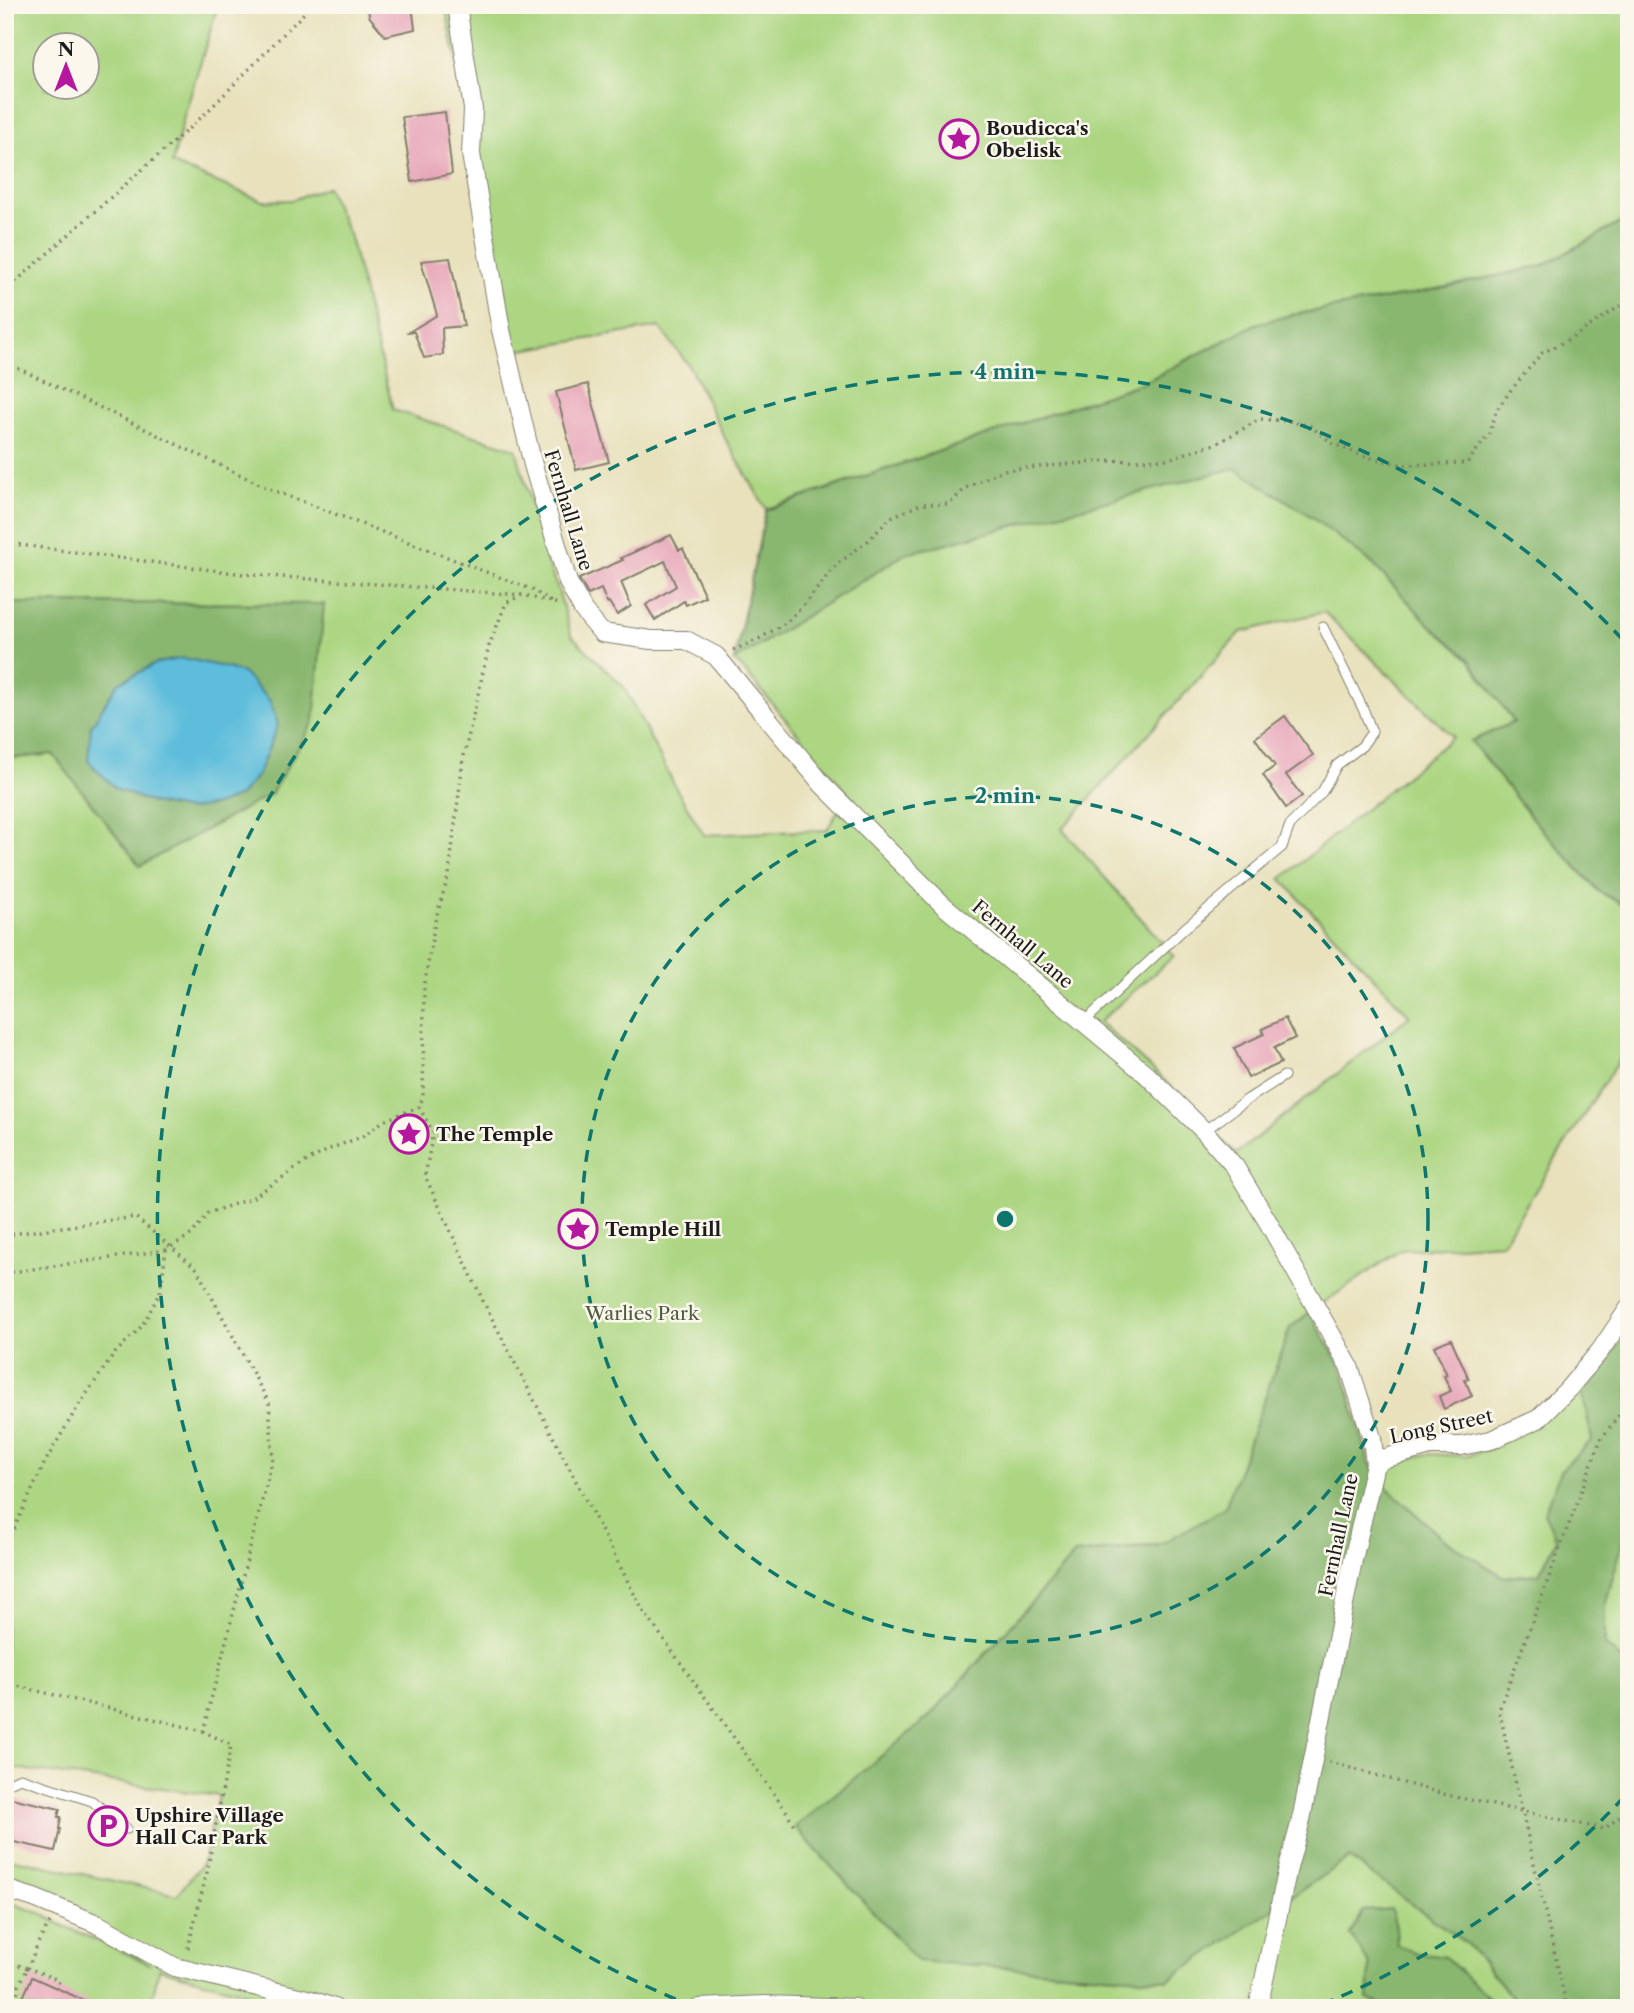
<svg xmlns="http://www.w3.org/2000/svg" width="1634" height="2013" viewBox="0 0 1634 2013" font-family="'Libre Caslon Text',serif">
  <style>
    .green { fill: #acd682; stroke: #64794f; stroke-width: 2; fill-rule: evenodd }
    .forest { fill: #89b770; stroke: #526a46; stroke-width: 2 }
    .water { fill: #5dbddb; stroke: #3c6c7c; stroke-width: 2 }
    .building { fill: #e7a4b8 }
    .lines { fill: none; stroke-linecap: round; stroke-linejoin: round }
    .lane-casing { stroke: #827e6c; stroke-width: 11 }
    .street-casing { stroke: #827e6c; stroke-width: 20 }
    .path { stroke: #827e6c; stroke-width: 3.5; stroke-dasharray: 2 5; stroke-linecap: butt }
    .lane { stroke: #fff; stroke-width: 9 }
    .street { stroke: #fff; stroke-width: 18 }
    .ring { fill: none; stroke: #0f766e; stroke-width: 3.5; stroke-dasharray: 12 9 }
    .labels { text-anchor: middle; stroke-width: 5; stroke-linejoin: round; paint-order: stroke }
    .poi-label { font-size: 19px; font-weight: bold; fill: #1c1c1c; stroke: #fbf7ec; text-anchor: start }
    .street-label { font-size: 19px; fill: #1c1c1c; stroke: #fbf7ec }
    .park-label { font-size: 19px; fill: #4e5d40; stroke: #fbf7ec }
    .centre { fill: #0f766e; stroke: #fbf7ec; stroke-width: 3.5 }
    .ring-label { font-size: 21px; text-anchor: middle; font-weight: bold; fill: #0f766e; stroke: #fbf7ec; stroke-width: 5; stroke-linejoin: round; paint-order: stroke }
  </style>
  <rect width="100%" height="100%" fill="#fbf7ec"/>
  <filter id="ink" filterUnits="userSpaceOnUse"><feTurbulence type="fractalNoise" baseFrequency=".0143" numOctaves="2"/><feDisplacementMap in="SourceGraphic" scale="14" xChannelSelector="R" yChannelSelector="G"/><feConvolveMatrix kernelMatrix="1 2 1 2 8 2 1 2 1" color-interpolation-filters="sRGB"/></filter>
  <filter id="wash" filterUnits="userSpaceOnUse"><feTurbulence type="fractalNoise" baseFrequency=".00686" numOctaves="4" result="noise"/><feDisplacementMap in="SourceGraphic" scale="28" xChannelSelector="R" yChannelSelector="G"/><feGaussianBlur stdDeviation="1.57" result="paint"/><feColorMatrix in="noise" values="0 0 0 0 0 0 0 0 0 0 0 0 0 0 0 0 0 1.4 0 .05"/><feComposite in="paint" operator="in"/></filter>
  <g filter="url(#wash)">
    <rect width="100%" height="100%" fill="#e8e1bc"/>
    <path class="green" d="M5,5H218L183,120L172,164L263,201L292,200L327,187L350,237L393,410L516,449L547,562L558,589L571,635L624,687L677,790L704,835L827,830L836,814L854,800L742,668L734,661L905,554L1235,468L1309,515L1373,564L1430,625L1469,659L1514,722L1471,741L1536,823L1598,891L1629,908V1044L1502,1243L1401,1250L1310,1312L1290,1328L1226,1508L1162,1544L1075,1554L929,1717L796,1827L1168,1979L1349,1858L1468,1945L1522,2008H304L159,1969L150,2008H5V1901L42,1914L62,1925L150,1964L5,1880V1857L177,1895L202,1864L219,1796L5,1767V759L53,754L140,865L271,793L324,604L5,603ZM46,46H88V88H46ZM1324,612L1453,737L1281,879L1410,1016L1236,1154L1160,1076L1099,1022L1174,956L1062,829L1241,632Z
      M445,5H1629V218L1542,266L1409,295L1291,315L1256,324L1145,382L766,509L727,442L689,366L659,327L516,351Z
      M1581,1385L1592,1440L1561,1470L1557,1539L1539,1574L1504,1577L1443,1539L1382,1483L1395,1461L1429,1454L1465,1456L1493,1448Z
      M1629,1520V1667L1605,1645V1605Z"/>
    <path class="forest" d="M1629,218V908L1599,891L1536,823L1471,741L1514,722L1469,659L1430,625L1373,564L1309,515L1235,468L905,554L734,661L766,510L1145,382L1256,324L1291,315L1409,295L1542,266Z
      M5,603L324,604L314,721L271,794L140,866L53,754L5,759Z
      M1310,1312L1343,1370L1369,1461L1382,1483L1443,1539L1504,1577L1539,1574L1557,1540L1544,1513L1561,1470L1592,1440L1581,1385L1606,1362L1629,1328V1520L1605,1605V1645L1629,1667V2008H1522L1468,1945L1349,1858L1168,1980L918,1961L795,1827L929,1717L1075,1554L1157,1546L1225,1508L1290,1328Z
      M1391,1909L1396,1927L1397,1945L1417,1953L1445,1957L1495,2003L1496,2008H1389L1368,1999L1370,1965L1350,1934L1363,1911Z"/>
    <path class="water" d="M184,658L228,668L243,673L270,701L278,725L258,774L240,796L216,805L188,810L153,803L116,789L88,761L91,726L118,683L157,663Z"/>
    <g id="blocks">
      <path class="building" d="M368,5H412L415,29L385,36L369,16Z
        M445,112L452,174L412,182L402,117Z
        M450,258L464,326L442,328L443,355L424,358L414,332H409L437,315L421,261Z
        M588,384L609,462L576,470L556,392Z
        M671,535L679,550L683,549L705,596L686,605L684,601L655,620L646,605L676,586L665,561L621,582L631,606L617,615L609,602L607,603L601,589L588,595L579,579L623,560L621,558Z
        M1285,716L1313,755L1286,775L1302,796L1286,808L1263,775L1275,766L1255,738Z
        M1285,1018L1295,1038L1274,1048L1281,1063L1248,1078L1234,1048L1264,1034L1262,1029Z
        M1451,1339L1469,1379L1465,1380L1472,1396L1444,1409L1439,1396L1451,1391L1444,1376L1447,1375L1434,1346Z
        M7,1797L60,1809L58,1817H61L59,1829H60L55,1851L5,1840V1806Z
        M32,1977L101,2008H34L21,2002Z"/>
    </g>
  </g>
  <g filter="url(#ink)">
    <use href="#blocks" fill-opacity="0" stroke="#827e6c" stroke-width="2"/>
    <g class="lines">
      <g class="lane-casing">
        <path id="lane" d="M1084,1022L1185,928L1282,847L1290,825L1322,792L1337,765L1362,746L1372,732L1364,711L1323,627
          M1204,1131L1248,1099L1284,1076
          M5,1785L20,1778L92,1801L127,1829"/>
      </g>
      <g class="street-casing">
        <path id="street" d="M457,5L473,109L471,154L501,330L533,465L568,582L583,610L602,633L651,640H686L716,656L823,785L943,905L1146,1074L1204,1131L1235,1167L1268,1222L1349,1366L1372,1438L1375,1464L1353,1560L1301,1820L1287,1872L1258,2008
          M1375,1464L1386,1458L1430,1446H1461L1491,1440L1538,1419L1568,1389L1600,1351L1629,1308
          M5,1889L34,1898L97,1924L175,1967L311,2000L334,2008
          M700,2008L765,2005L856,2008"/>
      </g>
      <path class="path" d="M5,291L204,115L312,5
        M5,362L270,489L533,590L551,602
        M5,543L243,574L522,595L559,604
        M733,650L759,639L787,622L808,600L836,565L869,540L891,517L922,504H949L966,488L1002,470L1106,461L1168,459L1218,443L1260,419L1290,421L1310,426L1332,443L1362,456L1404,465L1467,463L1490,433L1496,411L1511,390L1542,353L1572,338L1629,300
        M419,1107L433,1132L425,1176L485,1305L642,1609L787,1812L795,1827
        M5,1235L135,1217L196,1268L269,1403L273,1458L203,1731
        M5,1273L166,1250
        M5,1548L45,1462L78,1406L115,1353L142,1326L160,1293L166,1250L192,1234L208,1213L252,1198L307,1161L332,1148L361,1137L385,1120L419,1107L423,1097L424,988L435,921L449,874L463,760L489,646L506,603L522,595
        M5,1683L203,1731L231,1745L207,1872L187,1952
        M1329,1762L1447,1795L1604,1829L1629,1810
        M50,1923L38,1943L28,1968L58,1980L59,1985
        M5,1962L28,1968L19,1985L15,2008
        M1567,2008L1499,1710L1601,1439L1629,1402"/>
      <use href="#lane" class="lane"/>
      <use href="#street" class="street"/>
    </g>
  </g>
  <g class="ring">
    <circle cx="1005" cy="1219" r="423"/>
    <path d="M1624 1797A847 847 0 0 1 1315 2007M695 2007A847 847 0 1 1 1624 641"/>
  </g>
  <defs>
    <g id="sight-ring" transform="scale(2.0125)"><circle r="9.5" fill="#fbf7ec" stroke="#b5179e" stroke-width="1.5"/><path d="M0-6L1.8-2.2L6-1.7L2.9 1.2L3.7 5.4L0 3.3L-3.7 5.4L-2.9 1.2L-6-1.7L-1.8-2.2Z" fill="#b5179e"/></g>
    <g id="parking-ring" transform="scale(2.0125)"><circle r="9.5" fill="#fbf7ec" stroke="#b5179e" stroke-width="1.5"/><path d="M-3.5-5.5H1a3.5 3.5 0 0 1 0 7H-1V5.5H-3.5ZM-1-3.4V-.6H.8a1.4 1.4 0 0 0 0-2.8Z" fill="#b5179e"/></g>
  </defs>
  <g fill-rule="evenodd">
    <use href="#sight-ring" x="959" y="139"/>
    <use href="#sight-ring" x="409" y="1134"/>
    <use href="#sight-ring" x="578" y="1229"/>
    <use href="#parking-ring" x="108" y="1826"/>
  </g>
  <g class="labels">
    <g class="poi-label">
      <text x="986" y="135">Boudicca's<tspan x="986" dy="22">Obelisk</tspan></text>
      <text x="436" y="1141">The Temple</text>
      <text x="605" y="1236">Temple Hill</text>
      <text x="135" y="1822">Upshire Village<tspan x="135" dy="22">Hall Car Park</tspan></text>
    </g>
    <g class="street-label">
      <text transform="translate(569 510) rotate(73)" y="7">Fernhall Lane</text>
      <text transform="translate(1023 944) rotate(40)" y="7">Fernhall Lane</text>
      <text transform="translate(1441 1426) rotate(-12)" y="7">Long Street</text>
      <text transform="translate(1338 1535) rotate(-78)" y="7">Fernhall Lane</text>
    </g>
    <g class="park-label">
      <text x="642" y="1320">Warlies Park</text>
    </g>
  </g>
  <circle cx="1005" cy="1219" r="10" class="centre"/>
  <g class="ring-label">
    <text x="1005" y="379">4 min</text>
    <text x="1005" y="803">2 min</text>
  </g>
  <rect width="1634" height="2013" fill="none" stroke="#fbf7ec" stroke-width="28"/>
  <g transform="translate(66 66)"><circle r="33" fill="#fbf7ec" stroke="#a29f99" stroke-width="2"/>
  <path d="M0-5L12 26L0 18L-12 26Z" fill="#b5179e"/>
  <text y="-10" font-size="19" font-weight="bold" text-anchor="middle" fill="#1c1c1c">N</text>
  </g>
</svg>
